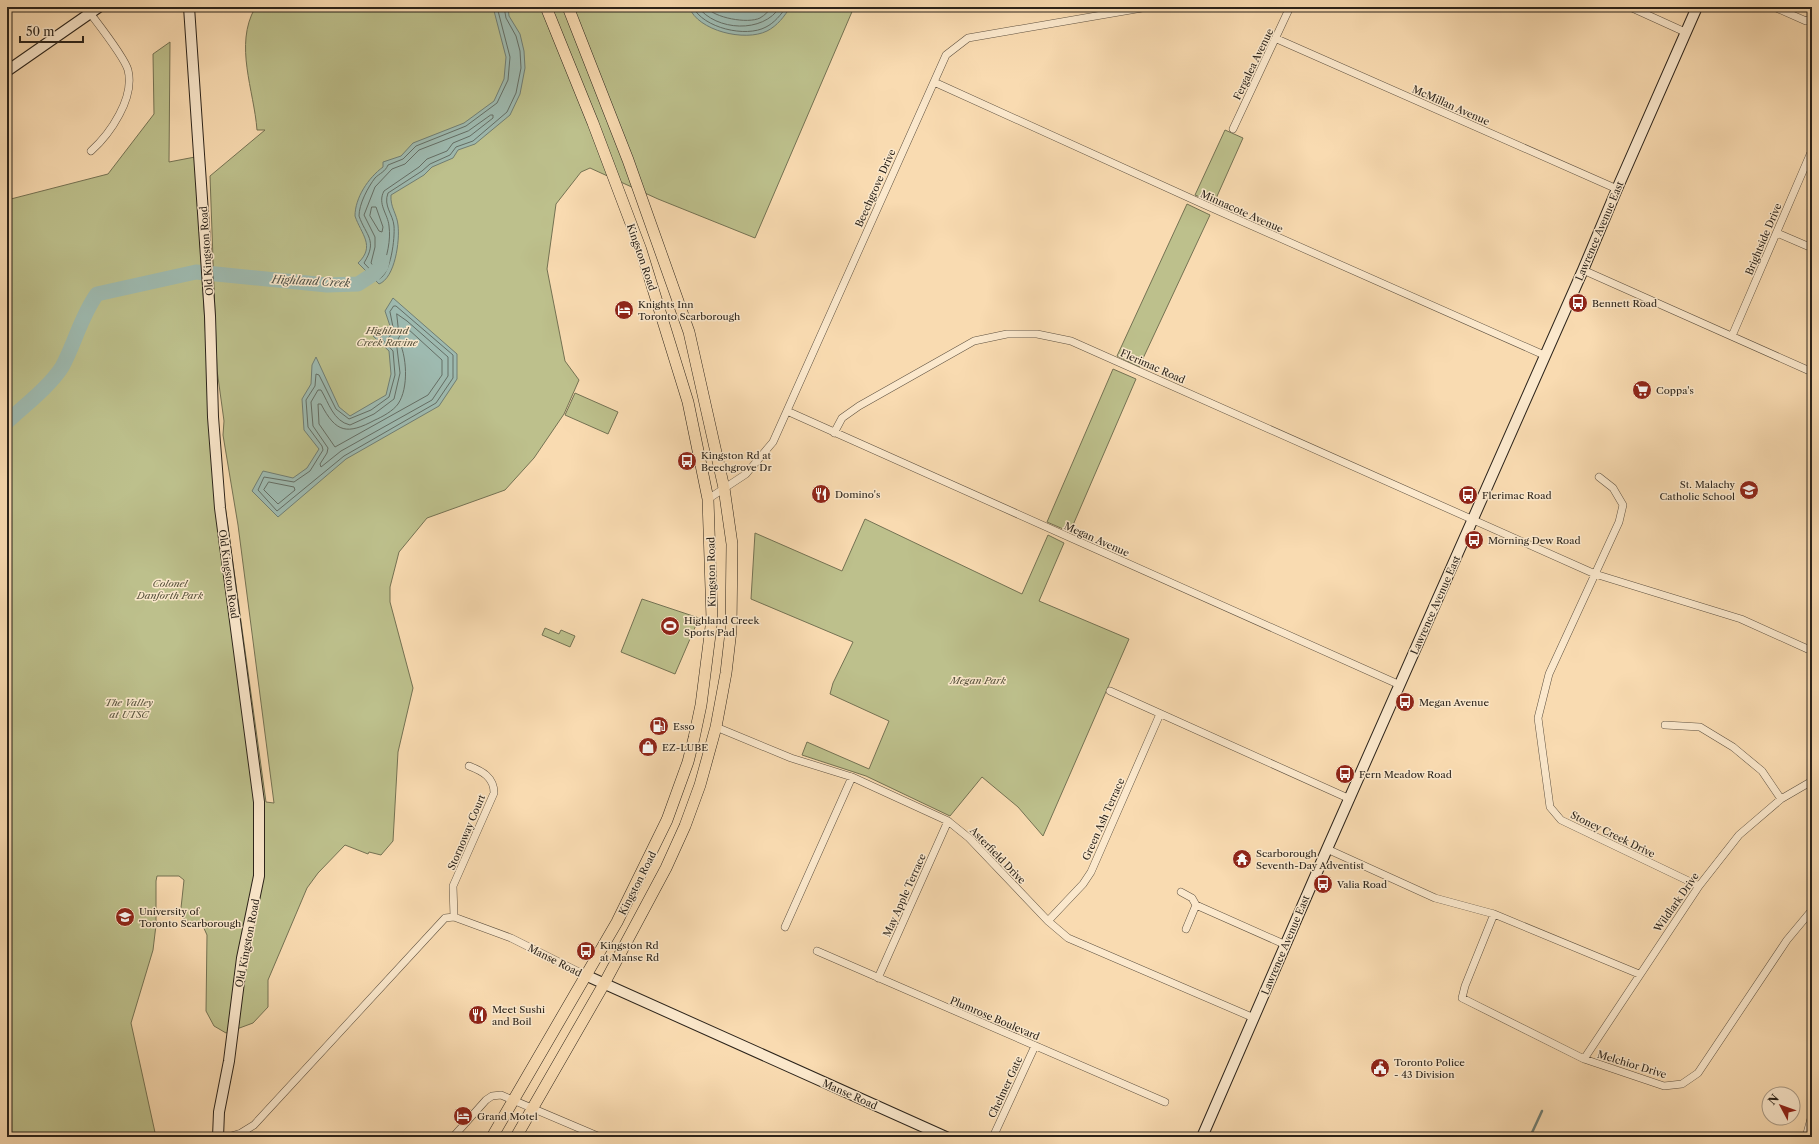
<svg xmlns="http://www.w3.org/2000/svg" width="1819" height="1144" viewBox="0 0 1819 1144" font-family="'Libre Caslon Text',serif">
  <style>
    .green { fill: #bdc08c; stroke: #747253 }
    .water { fill: #9ebab0; stroke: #707e74 }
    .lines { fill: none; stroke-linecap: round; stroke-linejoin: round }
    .shore { stroke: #646e65; stroke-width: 1 }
    .stream { stroke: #707e74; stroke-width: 2.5 }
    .river { stroke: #9ebab0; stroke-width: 15 }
    .street-casing { stroke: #5e5140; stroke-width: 8 }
    .secondary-casing { stroke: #2b231a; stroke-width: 12 }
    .primary-casing { stroke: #2b231a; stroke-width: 12 }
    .street { stroke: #fbe8cc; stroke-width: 7 }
    .secondary { stroke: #fbe8cc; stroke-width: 10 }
    .primary { stroke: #f9dbb1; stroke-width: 11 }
    .labels { text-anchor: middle; stroke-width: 3; stroke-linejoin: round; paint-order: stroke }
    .street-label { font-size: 10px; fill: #2b231a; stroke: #fbe8cc }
    .poi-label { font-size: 10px; fill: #2b231a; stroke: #fbe8cc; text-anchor: start }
    .park-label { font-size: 10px; font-style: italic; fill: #57523c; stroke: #fbe8cc }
    .water-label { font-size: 11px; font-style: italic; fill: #4e5047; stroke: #fbe8cc }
  </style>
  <rect width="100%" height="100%" fill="#f9dbb1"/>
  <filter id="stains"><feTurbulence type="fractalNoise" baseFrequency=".005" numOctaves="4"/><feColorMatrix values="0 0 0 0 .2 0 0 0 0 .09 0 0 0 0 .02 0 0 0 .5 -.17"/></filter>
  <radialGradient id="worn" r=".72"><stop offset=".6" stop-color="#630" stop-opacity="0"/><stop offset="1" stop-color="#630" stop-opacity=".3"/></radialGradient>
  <path class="green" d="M854,7L755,238L658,199L590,168L581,172L556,204L547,269L565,361L579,380L564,414L534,458L505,490L427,518L399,552L390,587V602L413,688L398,752L393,841L381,855L369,852L368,854L345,845L318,873L307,888L268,980V1007L253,1023L226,1033L214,1026L206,1011L207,935L202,924L185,923L181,908L184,880L179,876H157L156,881V925L153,950L131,1023L156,1137H7V200L108,174L154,114L153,54L170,42L169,162L195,157L209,390L266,802L274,803L238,525L223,435L224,421L217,370L210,176L265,130H257C254,90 234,45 255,8Z
    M1225,130L1243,138L1214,203L1195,195Z
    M1187,204L1210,215L1139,367L1117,356Z
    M1113,369L1136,379L1070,532L1047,522Z
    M575,393L618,412L608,434L565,415Z
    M865,519L1022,594L1048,535L1064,543L1039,601L1129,639L1043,836L1018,807L982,777L950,816L866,776L802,755L807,742L869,769L889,721L830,694L833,683L853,642L751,599L755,533L842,571Z
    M642,599L699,618L675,674L621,652Z
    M545,628L559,634L561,630L575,636L570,647L542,635Z"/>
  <path class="water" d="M493,7H508L509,16L520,34L524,51L525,68L520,94L510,115L475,144L458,150L453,158L432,167L424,175L391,195C390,207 397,214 398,225C400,241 395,278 379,284L358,263C376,246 361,234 355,216C355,198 368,178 383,167V162L401,156L413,143L464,123L494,101L504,79L506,57Z
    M689,7H790C785,16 777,26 767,31C745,42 698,31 689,7Z
    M393,298L457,354V379L439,406L346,459L278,517L252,491L263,471L293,478L307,468L319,449L304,430L302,399L311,384L312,365L316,357L339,407L350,416L386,395L391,374L389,351L373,336L390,326L385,311Z"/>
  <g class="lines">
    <path class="shore" d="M497,7L510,57L508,80L497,103L466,126L416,146L403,159L388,165C385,172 380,173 375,178C368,187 359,204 359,216C366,236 378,240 364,263L379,279C391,274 395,238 394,226C393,214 383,206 388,193L422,171L430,164L450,155L456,147L473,141L507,112L516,93L521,68L520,51L516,36L506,18L504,7
      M693,7C703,28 746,38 766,27C774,23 781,15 786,7
      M698,7C716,31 763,34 780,7
      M706,7C714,18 748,24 760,18C765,15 769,11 772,7
      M491,115H493V118L470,136L453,143L447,151L427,159L419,167L384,191C377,204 388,214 389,226C391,240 387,257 382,269L378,271L371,263L375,247V237L364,215L375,187L392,169L405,164L419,150L468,131Z
      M372,207H376L383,227L382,232L379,231L370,216Z
      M394,306H396L453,355V378L436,403L344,456L277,511L258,490L264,477L294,482L310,471L323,450L322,446L308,427L306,400L315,386L316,374L319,375L336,409L349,419L371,410L389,397L395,375L393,351L380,337L393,327L390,312Z
      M397,314L407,321L448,357V376L432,400L341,451L321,467L320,464L327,453L328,448L313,426L311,402L318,390H321C329,403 333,421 350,425L374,414L394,399L400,373L397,348L388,338L398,329Z
      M407,328L442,360V375L428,395L335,447L319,424L318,404H321C336,433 347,435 375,420C382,417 393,411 398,404C409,388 407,355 398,339L404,329Z
      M269,482L294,487L295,490L278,504L264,490Z"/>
    <path class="stream" d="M1530,1137L1542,1111"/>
    <path class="river" d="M7,422C24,406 50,386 62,367C75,343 81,316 97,294L196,272L327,285L358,284L375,273L381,266L382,261"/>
    <g class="street-casing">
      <path id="street" d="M1630,7L1685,32
        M1774,7L1806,21L1812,18
        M90,13C99,25 125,58 128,70C135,98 110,134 91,151
        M1277,39L1617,189
        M934,82L1203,204L1544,355
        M1233,129L1290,7
        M1777,233L1812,248
        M1583,270L1812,372
        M1732,336L1812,150
        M787,411L1400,685
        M834,433L842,418L859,406L974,341L1007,334H1037L1071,341L1595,574L1741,619L1812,651
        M1599,477L1613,488L1623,505L1619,522L1549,674L1538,718L1550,807L1561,820L1699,886
        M708,499L746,474L773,442L946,55L968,38L1148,7
        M1110,691L1350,799
        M1665,725L1700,727L1733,747L1762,771L1781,799
        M716,727L791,758L852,777L948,821L969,838L1048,921L1068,938L1254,1018
        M1327,849L1435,898L1494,914L1639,974
        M1181,892L1192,898L1196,905L1286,945
        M1494,914L1465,986L1462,998L1584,1059L1664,1086L1682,1084L1698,1073L1787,940L1812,910
        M454,917L453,886L494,793C494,777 482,771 469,766
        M1048,921L1083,884L1091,872L1160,714
        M785,927L852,777
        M1186,929L1196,905
        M817,951L1165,1102
        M878,978L948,821
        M1584,1059L1699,886L1739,835L1781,799L1812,781
        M228,1137L241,1133L254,1125L445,918L454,917L511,938L585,975
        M453,1137L486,1100L492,1096L501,1095L600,1137
        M993,1137L1035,1046
        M1806,1137L1812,1115"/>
    </g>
    <g class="secondary-casing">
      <path id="secondary" d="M189,7L210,316L213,417L220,508L259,802V876L242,958L229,1061L219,1112L218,1137
        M7,71L99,7
        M585,975L946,1137
        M1202,1137L1327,849L1583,270L1617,189L1697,7"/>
    </g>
    <g class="primary-casing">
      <path id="primary" d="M492,1137L617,922L667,820L688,762L694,738L701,705L712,619L708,499L688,402L641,250L593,123L546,7
        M516,1137L604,984L666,868L685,826L700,785L716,727L726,673L731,630L732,544L724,488L689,332L628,160L568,7"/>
    </g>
    <use href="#street" class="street"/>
    <use href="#secondary" class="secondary"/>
    <use href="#primary" class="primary"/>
  </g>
  <defs>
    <g id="bus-disc" transform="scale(1)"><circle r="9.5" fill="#8f2418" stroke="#fbe8cc"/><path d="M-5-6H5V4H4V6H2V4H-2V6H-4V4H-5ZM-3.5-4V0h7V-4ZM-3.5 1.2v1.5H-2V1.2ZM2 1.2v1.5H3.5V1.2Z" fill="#fff"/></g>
    <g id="hotel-disc" transform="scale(1)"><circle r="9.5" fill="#8f2418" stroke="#fbe8cc"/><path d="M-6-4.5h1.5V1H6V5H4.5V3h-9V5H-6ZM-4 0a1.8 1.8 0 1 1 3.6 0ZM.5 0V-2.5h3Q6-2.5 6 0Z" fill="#fff"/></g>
    <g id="supermarket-disc" transform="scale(1)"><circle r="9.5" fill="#8f2418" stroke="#fbe8cc"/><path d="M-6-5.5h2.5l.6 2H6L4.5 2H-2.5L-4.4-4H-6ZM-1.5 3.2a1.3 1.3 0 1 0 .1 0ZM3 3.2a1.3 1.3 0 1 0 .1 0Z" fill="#fff"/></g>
    <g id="school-disc" transform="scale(1)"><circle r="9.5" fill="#8f2418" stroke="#fbe8cc"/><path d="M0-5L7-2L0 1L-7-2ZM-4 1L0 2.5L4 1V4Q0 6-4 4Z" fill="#fff"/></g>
    <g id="restaurant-disc" transform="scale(1)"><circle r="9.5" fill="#8f2418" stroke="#fbe8cc"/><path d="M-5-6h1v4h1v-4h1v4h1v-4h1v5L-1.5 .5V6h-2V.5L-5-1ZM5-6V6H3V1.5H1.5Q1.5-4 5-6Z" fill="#fff"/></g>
    <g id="stadium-disc" transform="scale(1)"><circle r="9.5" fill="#8f2418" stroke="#fbe8cc"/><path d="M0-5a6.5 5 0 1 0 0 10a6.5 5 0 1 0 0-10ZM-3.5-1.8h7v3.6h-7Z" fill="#fff"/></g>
    <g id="fuel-disc" transform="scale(1)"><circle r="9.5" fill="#8f2418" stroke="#fbe8cc"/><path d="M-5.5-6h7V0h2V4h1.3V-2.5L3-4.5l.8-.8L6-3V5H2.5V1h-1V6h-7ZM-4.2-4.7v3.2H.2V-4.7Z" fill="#fff"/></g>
    <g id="shop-disc" transform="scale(1)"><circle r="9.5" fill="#8f2418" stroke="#fbe8cc"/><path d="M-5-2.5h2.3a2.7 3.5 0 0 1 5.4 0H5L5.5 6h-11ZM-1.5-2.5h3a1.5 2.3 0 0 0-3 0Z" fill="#fff"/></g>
    <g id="temple-disc" transform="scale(1)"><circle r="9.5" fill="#8f2418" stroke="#fbe8cc"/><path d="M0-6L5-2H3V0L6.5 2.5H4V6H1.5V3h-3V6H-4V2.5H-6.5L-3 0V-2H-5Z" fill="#fff"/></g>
    <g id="university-disc" transform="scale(1)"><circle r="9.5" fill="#8f2418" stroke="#fbe8cc"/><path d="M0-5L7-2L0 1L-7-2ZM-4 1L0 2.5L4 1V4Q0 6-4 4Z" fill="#fff"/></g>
    <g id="civic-disc" transform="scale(1)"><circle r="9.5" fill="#8f2418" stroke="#fbe8cc"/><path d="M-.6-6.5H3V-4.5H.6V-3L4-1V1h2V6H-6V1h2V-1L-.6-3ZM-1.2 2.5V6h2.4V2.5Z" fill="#fff"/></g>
  </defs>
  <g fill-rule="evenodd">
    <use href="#bus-disc" x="1578" y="303"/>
    <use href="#hotel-disc" x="624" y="310"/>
    <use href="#supermarket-disc" x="1642" y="390"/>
    <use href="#bus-disc" x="687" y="461"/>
    <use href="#school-disc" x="1749" y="490"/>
    <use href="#restaurant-disc" x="821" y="494"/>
    <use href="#bus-disc" x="1468" y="495"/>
    <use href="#bus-disc" x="1474" y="540"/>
    <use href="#stadium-disc" x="670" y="626"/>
    <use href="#bus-disc" x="1405" y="702"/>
    <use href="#fuel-disc" x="659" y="726"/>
    <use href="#shop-disc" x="648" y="747"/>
    <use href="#bus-disc" x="1345" y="774"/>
    <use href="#temple-disc" x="1242" y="859"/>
    <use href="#bus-disc" x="1323" y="884"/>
    <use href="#university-disc" x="125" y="917"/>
    <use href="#bus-disc" x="586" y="951"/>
    <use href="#restaurant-disc" x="478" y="1015"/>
    <use href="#civic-disc" x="1380" y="1068"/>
    <use href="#hotel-disc" x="463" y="1116"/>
  </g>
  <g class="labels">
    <g class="street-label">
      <text transform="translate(1253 64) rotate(-64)" y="4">Fergalea Avenue</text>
      <text transform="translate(1451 105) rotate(24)" y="4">McMillan Avenue</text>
      <text transform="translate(875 188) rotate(-66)" y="4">Beechgrove Drive</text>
      <text transform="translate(1242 211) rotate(24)" y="4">Minnacote Avenue</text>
      <text transform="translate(1599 231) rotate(-67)" y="4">Lawrence Avenue East</text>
      <text transform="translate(1763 239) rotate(-67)" y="4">Brightside Drive</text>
      <text transform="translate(206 251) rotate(-94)" y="4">Old Kingston Road</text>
      <text transform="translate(642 257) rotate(71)" y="4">Kingston Road</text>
      <text transform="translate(1153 366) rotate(24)" y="4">Flerimac Road</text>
      <text transform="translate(1097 539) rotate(24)" y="4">Megan Avenue</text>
      <text transform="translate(711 572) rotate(-91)" y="4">Kingston Road</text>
      <text transform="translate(229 574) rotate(82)" y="4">Old Kingston Road</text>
      <text transform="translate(1435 605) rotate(-66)" y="4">Lawrence Avenue East</text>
      <text transform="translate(1103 819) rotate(-66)" y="4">Green Ash Terrace</text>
      <text transform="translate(466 832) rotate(-67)" y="4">Stornoway Court</text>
      <text transform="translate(1613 834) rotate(26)" y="4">Stoney Creek Drive</text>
      <text transform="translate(998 855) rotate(46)" y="4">Asterfield Drive</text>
      <text transform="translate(637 883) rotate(-63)" y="4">Kingston Road</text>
      <text transform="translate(904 895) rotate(-66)" y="4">May Apple Terrace</text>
      <text transform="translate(1676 902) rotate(-55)" y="4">Wildlark Drive</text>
      <text transform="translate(247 943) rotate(-79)" y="4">Old Kingston Road</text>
      <text transform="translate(1285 945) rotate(-67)" y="4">Lawrence Avenue East</text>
      <text transform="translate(555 960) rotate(27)" y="4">Manse Road</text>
      <text transform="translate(995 1018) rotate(23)" y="4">Plumrose Boulevard</text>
      <text transform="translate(1632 1064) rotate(17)" y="4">Melchior Drive</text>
      <text transform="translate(1005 1087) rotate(-65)" y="4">Chelmer Gate</text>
      <text transform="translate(850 1094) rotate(24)" y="4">Manse Road</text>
    </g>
    <g class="poi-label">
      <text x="1592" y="307">Bennett Road</text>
      <text x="638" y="308">Knights Inn<tspan x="638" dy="12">Toronto Scarborough</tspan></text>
      <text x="1656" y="394">Coppa's</text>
      <text x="701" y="459">Kingston Rd at<tspan x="701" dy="12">Beechgrove Dr</tspan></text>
      <text x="1735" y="488" text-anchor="end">St. Malachy<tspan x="1735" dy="12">Catholic School</tspan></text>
      <text x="835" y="498">Domino's</text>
      <text x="1482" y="499">Flerimac Road</text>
      <text x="1488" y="544">Morning Dew Road</text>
      <text x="684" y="624">Highland Creek<tspan x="684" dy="12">Sports Pad</tspan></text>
      <text x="1419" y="706">Megan Avenue</text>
      <text x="673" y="730">Esso</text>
      <text x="662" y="751">EZ-LUBE</text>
      <text x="1359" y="778">Fern Meadow Road</text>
      <text x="1256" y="857">Scarborough<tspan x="1256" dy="12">Seventh-Day Adventist</tspan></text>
      <text x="1337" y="888">Valia Road</text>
      <text x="139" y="915">University of<tspan x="139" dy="12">Toronto Scarborough</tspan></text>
      <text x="600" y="949">Kingston Rd<tspan x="600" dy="12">at Manse Rd</tspan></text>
      <text x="492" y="1013">Meet Sushi<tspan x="492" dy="12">and Boil</tspan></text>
      <text x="1394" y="1066">Toronto Police<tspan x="1394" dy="12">- 43 Division</tspan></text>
      <text x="477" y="1120">Grand Motel</text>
    </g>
    <g class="park-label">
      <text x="387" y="334">Highland<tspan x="387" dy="12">Creek Ravine</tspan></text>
      <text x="170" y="587">Colonel<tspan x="170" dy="12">Danforth Park</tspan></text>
      <text x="978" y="684">Megan Park</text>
      <text x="129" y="706">The Valley<tspan x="129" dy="12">at UTSC</tspan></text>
    </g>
    <g class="water-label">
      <text transform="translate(311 281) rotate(3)" y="4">Highland Creek</text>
    </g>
  </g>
  <rect width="1819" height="1144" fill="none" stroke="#f9dbb1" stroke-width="24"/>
  <rect x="8" y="8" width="1803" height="1128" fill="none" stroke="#2b231a" stroke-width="2"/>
  <rect x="12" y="12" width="1795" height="1120" fill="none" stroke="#2b231a"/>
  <g transform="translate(1781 1106) rotate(311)"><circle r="19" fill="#fbe8cc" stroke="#a89985"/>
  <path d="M0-3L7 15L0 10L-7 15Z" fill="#8f2418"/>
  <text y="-6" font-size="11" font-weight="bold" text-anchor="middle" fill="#2b231a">N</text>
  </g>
  <path d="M20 36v6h63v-6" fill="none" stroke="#2b231a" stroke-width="2"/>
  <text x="26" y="36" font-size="12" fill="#2b231a" stroke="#fbe8cc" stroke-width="3" paint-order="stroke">50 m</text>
  <rect width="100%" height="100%" filter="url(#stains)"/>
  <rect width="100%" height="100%" fill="url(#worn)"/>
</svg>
